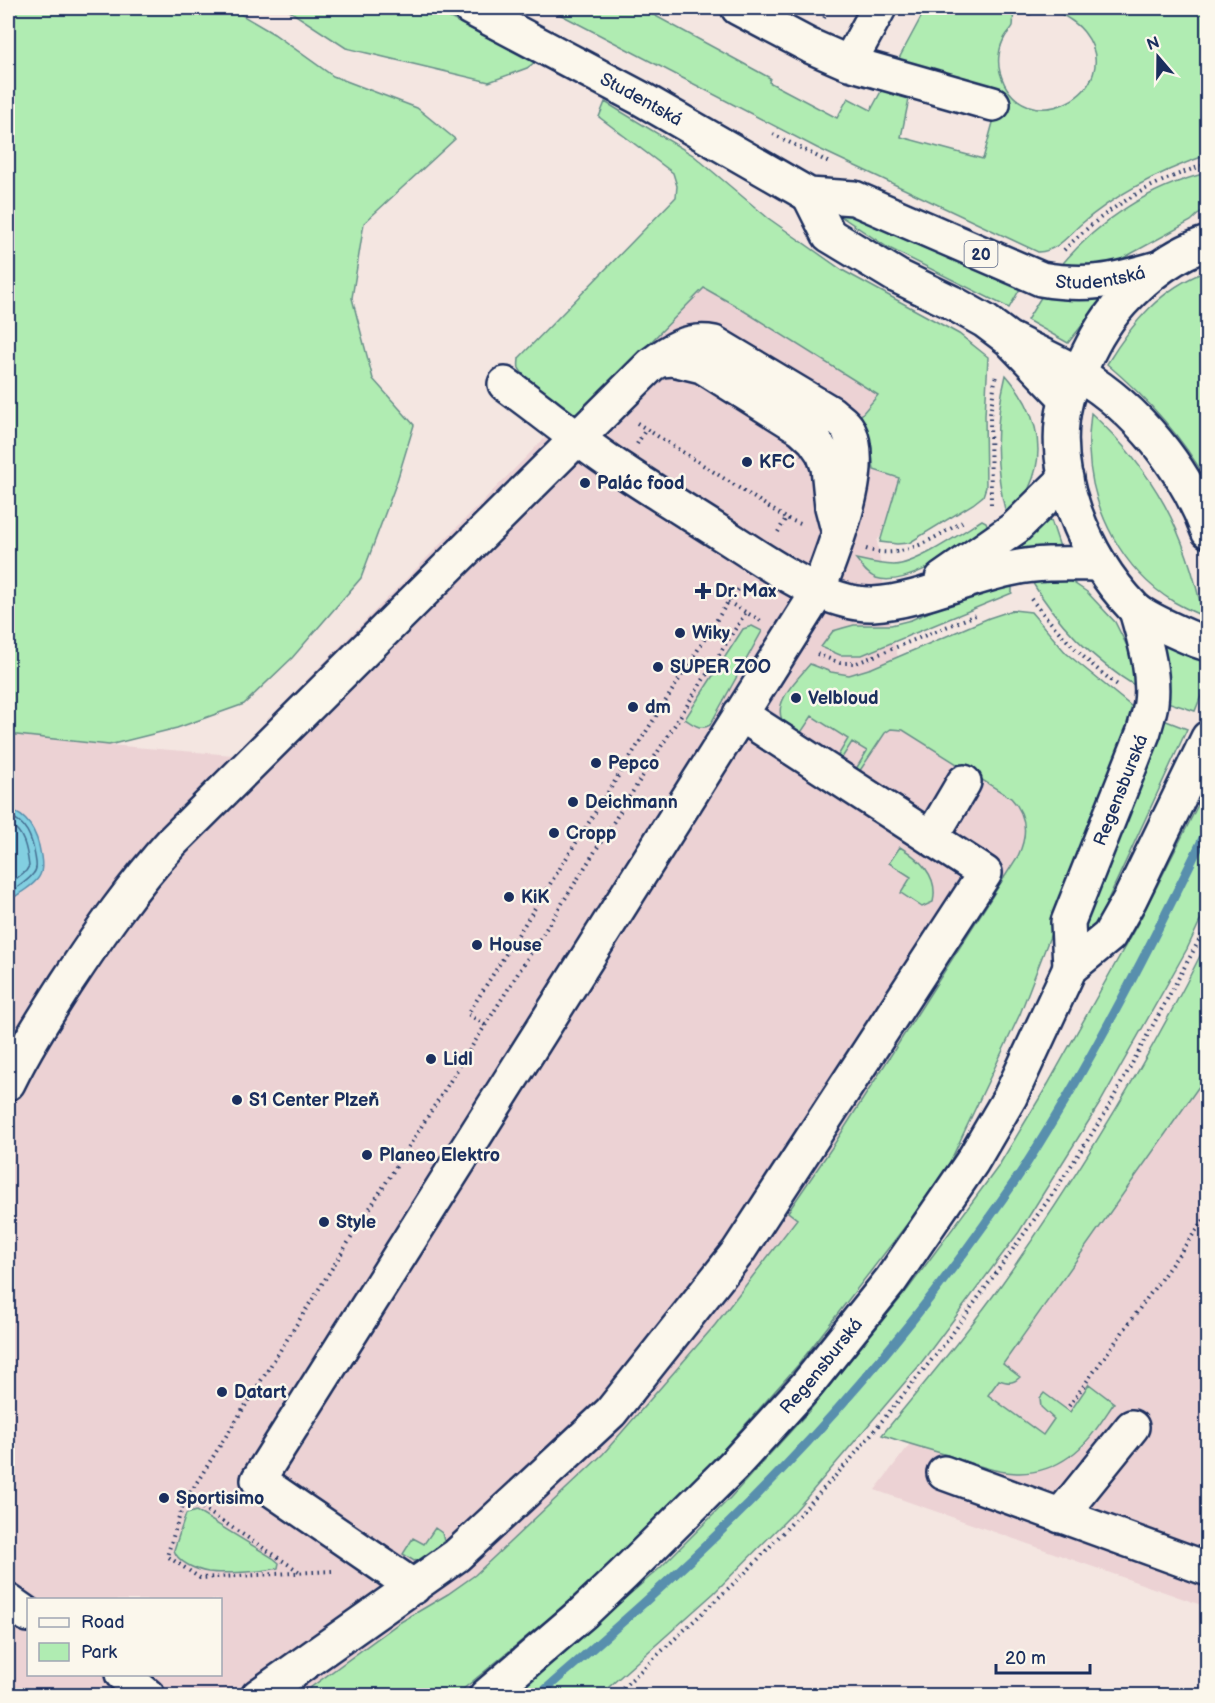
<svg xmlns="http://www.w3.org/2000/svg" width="1215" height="1703" viewBox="0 0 1215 1703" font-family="'Balsamiq Sans',sans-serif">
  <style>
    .built { fill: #ecd2d4; fill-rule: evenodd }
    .green { fill: #b0ecb2; stroke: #668e88; stroke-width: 1.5 }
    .water { fill: #82cfe1; stroke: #598fad; stroke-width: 1.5 }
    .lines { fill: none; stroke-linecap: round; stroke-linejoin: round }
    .shore { stroke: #446f92; stroke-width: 1.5 }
    .stream { stroke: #598fad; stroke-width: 9 }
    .minor-casing { stroke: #1b2f5e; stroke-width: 38 }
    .major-casing { stroke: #1b2f5e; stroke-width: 38 }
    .path { stroke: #1b2f5e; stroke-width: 4; stroke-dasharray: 1.5 4.5; stroke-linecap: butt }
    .minor { stroke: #fbf7ec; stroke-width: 33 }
    .major { stroke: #fbf7ec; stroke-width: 33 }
    .poi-dot { fill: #1b2f5e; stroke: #fbf7ec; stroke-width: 2 }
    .labels { text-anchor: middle; stroke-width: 5; stroke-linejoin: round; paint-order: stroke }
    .shield { fill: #fbf7ec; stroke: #5e6b89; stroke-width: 1.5 }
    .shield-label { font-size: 16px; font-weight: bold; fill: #1b2f5e }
    .street-label { font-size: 18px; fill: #1b2f5e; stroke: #fbf7ec }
    .poi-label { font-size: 18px; font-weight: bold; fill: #1b2f5e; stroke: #fbf7ec; text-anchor: start }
  </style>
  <rect width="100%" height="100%" fill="#f4e6e1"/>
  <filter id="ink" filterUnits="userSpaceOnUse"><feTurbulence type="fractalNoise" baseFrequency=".0167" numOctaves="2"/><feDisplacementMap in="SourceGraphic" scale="12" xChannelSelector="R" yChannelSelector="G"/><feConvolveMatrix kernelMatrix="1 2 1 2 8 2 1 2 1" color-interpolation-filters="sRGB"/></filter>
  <g filter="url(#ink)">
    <path class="built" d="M701,279L921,413L888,525L877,541L891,633L904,677L1085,744L892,1103L659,1399L464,1592L314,1695L8,1696V734L109,745L233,755ZM28,1600H220V1674H28Z
      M1207,1043V1607L875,1490L1075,1227Z"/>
    <path class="green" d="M8,8H230L274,34L333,76L417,108L455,139L364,223L352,298L373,379L414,425L396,484L361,578L292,658L244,704L177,728L109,745L8,734Z
      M285,8H431L535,62L527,68L489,82L346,48Z
      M548,8H641L770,78L769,82L837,118L848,98L871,110L885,84L909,99L901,137L983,159L1000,97L896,64L926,8H1013C1013,13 1014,20 1013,26C1011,30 1007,33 1005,37C999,47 997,61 1000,72C1021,147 1130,91 1084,32C1076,21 1062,15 1051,8H1207V155C1161,171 1118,192 1080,225C1067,237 1057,251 1038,252L817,148Z
      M605,102L693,155L768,218L842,270L959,334L988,357L985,416L986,487L983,496L973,504L909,543L897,544L880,542L899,478L874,470C872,450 868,437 857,420L878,395L736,306L704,288L636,357L585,413L576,415C566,410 523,378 519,368C518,365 519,362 519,358L676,197L677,186L673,173L599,117Z
      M1207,173V206L1191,221L1116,262L1097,267L1058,269C1097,222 1148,187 1207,173Z
      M830,203L1021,287L1009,308L887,247L833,211Z
      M1207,271H1208L1207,481C1181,435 1147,398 1107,364C1132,323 1161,288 1207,271Z
      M1043,294H1107L1068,343L1027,320Z
      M1006,375C1033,406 1049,447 1029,488C1024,499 1015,508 1007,518C994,469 994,423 1006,375Z
      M1091,413C1155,472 1186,532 1203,616C1193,612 1183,607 1174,602C1122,570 1091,510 1089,450C1088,438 1090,425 1091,413Z
      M1047,518L1051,520L1060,547L1018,558L1013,543Z
      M982,520L986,522L989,530C963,546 907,589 876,578C867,575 862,566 856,559C869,562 881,565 894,565C917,564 961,533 982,520Z
      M1052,575L1072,582L1087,592L1115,622L1131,654L1137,687C1091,659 1057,624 1029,577Z
      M1009,581L1012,587V593L862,655H840L821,647L833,631L843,628L854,625H891L911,620L956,600Z
      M1013,610L1031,612L1066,653L1137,711L1020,1014L949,1164L911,1219L798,1365L722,1451L620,1555L548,1619L456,1695L299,1696L399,1623L448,1594L475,1575L603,1454L715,1325L797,1219L788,1212L833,1146L1018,856C1028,835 1027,815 1011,798L903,730L891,729L885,733L857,775L856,769L867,751L852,742L840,761L836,759L848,739L812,716L798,737C761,713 790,688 810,664L831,672L849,675L872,668L989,618Z
      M752,626L762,631L710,725C700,731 693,724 685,719L743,629Z
      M1153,633L1207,664V681L1195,711L1164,701Z
      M1161,719L1187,729L1086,947L1076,946Z
      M1207,787C1207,798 1209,810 1207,821C1206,833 1196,847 1190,858C1175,889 1160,920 1144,951C1047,1148 918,1328 765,1485C692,1560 613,1627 535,1695L512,1696L660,1568L730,1498L810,1410L908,1289L998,1167L1048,1084L1142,916Z
      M1207,833V906L1187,949L1100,1103L1019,1232L918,1367L796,1510L714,1593L600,1695H541L700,1555L834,1416L917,1318L1000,1207L1073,1091L1159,932Z
      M900,847C920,859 939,877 933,902L922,907L901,893L911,877L889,863Z
      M1207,942V1075L1003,1364L1020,1377C1013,1384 1008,1383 999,1380L988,1395L1043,1435L1054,1419L1041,1407L1040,1398L1044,1393L1070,1412L1089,1384L1114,1403C1101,1422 1089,1443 1070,1456C1027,1487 989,1469 944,1454C923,1448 903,1442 882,1435C922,1386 964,1337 1001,1285C1078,1176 1148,1062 1207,942Z
      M196,1511L273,1558L279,1563L278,1568C263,1572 222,1574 208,1572C196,1570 177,1562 174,1550L186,1514Z
      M435,1528L442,1533L444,1541L426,1558L414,1561L403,1554L413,1538L424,1544Z"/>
    <path class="water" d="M8,810C30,815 38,836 41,856C42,862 43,869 40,875C35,886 17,894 8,902Z"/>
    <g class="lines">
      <path class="shore" d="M8,816C26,821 32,838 35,856C36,862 38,869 33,874C27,882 16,888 8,894
        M8,824C24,830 27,850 29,866L26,871L8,885"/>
      <path class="stream" d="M538,1696C602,1640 667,1584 728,1524C822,1432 908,1332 984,1225C998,1205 1012,1186 1025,1166C1094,1058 1152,943 1208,828"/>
      <g class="minor-casing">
        <path id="minor" d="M738,8L810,46L849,63L879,8
          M849,63L993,104
          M1014,341C1035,352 1058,362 1079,374C1137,409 1185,468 1208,531
          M654,363L661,360L673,359L702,366L801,428L814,440L823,453L828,467L832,507L837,526
          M505,384C544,412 582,444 622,470C655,492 689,513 722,534C762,559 825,606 873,604C921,601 967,577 1014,568C1043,562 1071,564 1100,564
          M942,579L1015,528L1066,478
          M931,838L964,782
          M8,1083C25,1048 45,1017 66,984C99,934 132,886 173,841L651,365C671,350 688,338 714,343L831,413C836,418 845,423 848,429C869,469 832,551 818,592L258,1480L414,1587
          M944,1473L1208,1569
          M1060,1516L1132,1427
          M8,1601L28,1615
          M122,1674L148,1696
          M258,1696L456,1556L611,1412L738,1252L985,873L740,714"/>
      </g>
      <g class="major-casing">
        <g id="major">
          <path id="s1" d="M470,8L642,99L809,195L854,198L1041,279C1087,287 1113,281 1158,268"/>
          <path d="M809,195L829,235L897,276L951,302L985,321L1009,339L1066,398"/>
          <path d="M1208,243C1173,254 1146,276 1122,302C1102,324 1090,348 1078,375C1074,383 1068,391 1066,400C1048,471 1085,557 1134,608C1144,618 1193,640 1208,644"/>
          <path id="s2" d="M1070,968L1068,922L1144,731C1146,722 1150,712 1151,703C1155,672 1144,639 1136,610"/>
          <path id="s3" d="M486,1696L584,1612L623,1575L734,1465L806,1386L891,1280L972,1162L1010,1097L1070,968L1109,936L1130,899L1208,738"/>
        </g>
      </g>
      <path class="path" d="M1028,8L1032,16
        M824,18L830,8
        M773,134L828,162
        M1064,250C1107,207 1150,182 1208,164
        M637,423L786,518
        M637,444L646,429
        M991,504L990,415L996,374
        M778,532L786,518L803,525
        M866,549C903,561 933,538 964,521
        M1031,599C1057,631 1085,662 1119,686
        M728,602L761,621
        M817,654L840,663H857L978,614
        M485,1025L468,1014L728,602L742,585
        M1069,1406L1208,1214
        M187,1498L300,1572
        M332,1571L200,1578L167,1556L182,1508L187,1498L746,612
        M614,1696L749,1569L851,1459L947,1341L1054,1192L1104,1115L1208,924"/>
      <use href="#minor" class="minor"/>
      <use href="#major" class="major"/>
    </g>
  </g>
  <g class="poi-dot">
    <circle cx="747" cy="462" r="6"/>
    <circle cx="585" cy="483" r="6"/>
    <path d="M700 582h6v6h6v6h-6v6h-6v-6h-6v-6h6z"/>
    <circle cx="680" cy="633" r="6"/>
    <circle cx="658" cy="667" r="6"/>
    <circle cx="796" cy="698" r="6"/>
    <circle cx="633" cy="707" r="6"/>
    <circle cx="596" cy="763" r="6"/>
    <circle cx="573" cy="802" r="6"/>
    <circle cx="554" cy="833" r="6"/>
    <circle cx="509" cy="897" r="6"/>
    <circle cx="477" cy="945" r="6"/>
    <circle cx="431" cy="1059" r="6"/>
    <circle cx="237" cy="1100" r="6"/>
    <circle cx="367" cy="1155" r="6"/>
    <circle cx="324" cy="1222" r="6"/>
    <circle cx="222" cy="1392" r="6"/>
    <circle cx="164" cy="1498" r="6"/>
  </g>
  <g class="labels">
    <rect class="shield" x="964.5" y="241" width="33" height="26" rx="4.5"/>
    <g class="shield-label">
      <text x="981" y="260">20</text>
    </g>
    <g class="street-label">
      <text dy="6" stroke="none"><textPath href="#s1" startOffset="194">Studentská</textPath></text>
      <text dy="6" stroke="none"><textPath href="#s1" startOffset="696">Studentská</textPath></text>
      <text dy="6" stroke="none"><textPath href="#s2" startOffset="188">Regensburská</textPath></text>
      <text dy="6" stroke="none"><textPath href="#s3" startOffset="471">Regensburská</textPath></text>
    </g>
    <g class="poi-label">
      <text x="759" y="468">KFC</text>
      <text x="597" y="489">Palác food</text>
      <text x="715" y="597">Dr. Max</text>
      <text x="692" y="639">Wiky</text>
      <text x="670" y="673">SUPER ZOO</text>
      <text x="808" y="704">Velbloud</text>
      <text x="645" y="713">dm</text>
      <text x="608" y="769">Pepco</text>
      <text x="585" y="808">Deichmann</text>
      <text x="566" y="839">Cropp</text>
      <text x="521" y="903">KiK</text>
      <text x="489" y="951">House</text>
      <text x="443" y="1065">Lidl</text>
      <text x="249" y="1106">S1 Center Plzeň</text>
      <text x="379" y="1161">Planeo Elektro</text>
      <text x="336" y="1228">Style</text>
      <text x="234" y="1398">Datart</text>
      <text x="176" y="1504">Sportisimo</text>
    </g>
  </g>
  <rect width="1215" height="1703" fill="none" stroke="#fbf7ec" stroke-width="30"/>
  <rect x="15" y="15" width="1185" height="1673" fill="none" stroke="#1b2f5e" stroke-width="2" filter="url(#ink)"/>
  <rect x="27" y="1598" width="195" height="78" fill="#fbf7ec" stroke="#a1a7b3" stroke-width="1.5"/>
  <rect x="39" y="1618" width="30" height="9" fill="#fbf7ec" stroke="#a1a7b3" stroke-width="1.5"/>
  <text x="81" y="1628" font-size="18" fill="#1b2f5e">Road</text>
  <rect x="39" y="1643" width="30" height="18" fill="#b0ecb2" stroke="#a1a7b3" stroke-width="1.5"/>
  <text x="81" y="1658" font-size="18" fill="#1b2f5e">Park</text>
  <g transform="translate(1158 57) rotate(340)" stroke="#fbf7ec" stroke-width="4.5" paint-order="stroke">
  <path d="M0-4.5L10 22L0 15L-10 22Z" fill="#1b2f5e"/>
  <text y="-9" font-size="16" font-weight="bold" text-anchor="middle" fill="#1b2f5e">N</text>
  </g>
  <path d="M996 1664v9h94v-9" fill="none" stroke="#1b2f5e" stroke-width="3"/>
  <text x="1005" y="1664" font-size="18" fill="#1b2f5e" stroke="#fbf7ec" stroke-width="4.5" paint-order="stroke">20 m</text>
</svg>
